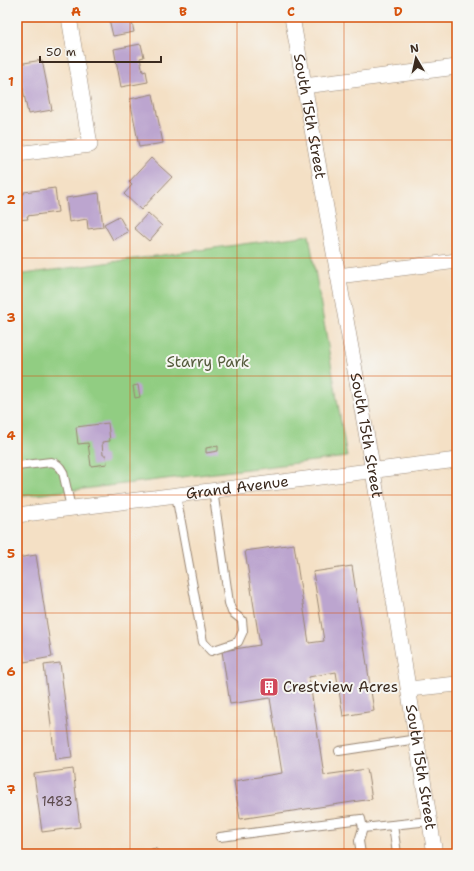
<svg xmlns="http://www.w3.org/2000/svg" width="474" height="871" viewBox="0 0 474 871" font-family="'Shantell Sans',sans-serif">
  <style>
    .green { fill: #91cd82; stroke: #667c50 }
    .building { fill: #bca5cf }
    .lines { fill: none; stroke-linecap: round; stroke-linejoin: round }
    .lane-casing { stroke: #988572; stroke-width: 10 }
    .street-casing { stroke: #988572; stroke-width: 16 }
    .lane { stroke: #fff; stroke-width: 8 }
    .street { stroke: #fff; stroke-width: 15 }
    .grid { fill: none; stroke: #d7540e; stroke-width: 1; stroke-opacity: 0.55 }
    .labels { text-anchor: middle; stroke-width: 4; stroke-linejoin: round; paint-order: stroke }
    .number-label { font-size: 13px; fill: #5b494a }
    .street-label { font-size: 15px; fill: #3b2a1e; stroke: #f6f6f2 }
    .park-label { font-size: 15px; fill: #555b3c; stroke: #f6f6f2 }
    .poi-label { font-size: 15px; fill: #3b2a1e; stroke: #f6f6f2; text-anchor: start }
    .neatline { fill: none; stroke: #d7540e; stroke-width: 1.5 }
    .grid-label { font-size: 13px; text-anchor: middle; font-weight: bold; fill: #d7540e }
  </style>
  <rect width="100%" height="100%" fill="#f6f6f2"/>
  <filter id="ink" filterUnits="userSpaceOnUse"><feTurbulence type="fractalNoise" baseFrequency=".025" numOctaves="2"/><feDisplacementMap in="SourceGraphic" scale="8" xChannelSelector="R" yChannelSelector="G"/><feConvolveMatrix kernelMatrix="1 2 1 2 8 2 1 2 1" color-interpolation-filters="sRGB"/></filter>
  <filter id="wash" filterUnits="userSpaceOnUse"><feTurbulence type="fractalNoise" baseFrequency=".012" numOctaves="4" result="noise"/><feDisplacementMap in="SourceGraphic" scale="16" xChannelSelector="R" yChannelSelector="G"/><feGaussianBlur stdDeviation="0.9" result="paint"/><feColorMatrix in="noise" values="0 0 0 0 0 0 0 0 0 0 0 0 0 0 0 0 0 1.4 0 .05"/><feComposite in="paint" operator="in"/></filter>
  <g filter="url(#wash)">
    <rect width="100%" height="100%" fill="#f4e0c5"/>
    <path class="green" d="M309,235L347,457L17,497V275Z"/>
    <g id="blocks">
      <path class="building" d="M107,17H131L134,32L113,36L109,19H107Z
        M141,44L144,57L140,58L143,72L146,71L148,82L121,87L114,49Z
        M42,60L52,110L28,114L18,64Z
        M153,94L163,143L139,147L130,99Z
        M151,158L172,177L141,210L124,194L132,185L129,182Z
        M55,188L58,212L27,216L28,219L17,220V194H24V192Z
        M99,193L103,227L88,229L87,219L69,222L66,198Z
        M148,213L162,226L149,241L134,228Z
        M119,216L128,232L113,240L104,224Z
        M138,385L140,397L135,398L133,386Z
        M108,423L110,441L102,442L103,455H106L107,464L91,466L88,443L78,444L76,427Z
        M218,446V451L206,453V448Z
        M294,544L309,643L324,641L313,572L352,566L374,711L343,716L336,672L309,677L324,775L367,769L372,799L240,819L234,781L282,773L270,698L230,704L222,651L260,645L245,551Z
        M36,555L52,657L24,662L20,642H17V628L20,627L17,609V558Z
        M60,663L72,758L55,760L44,665Z
        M73,769L80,827L42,832L34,774Z"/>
    </g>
  </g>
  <g filter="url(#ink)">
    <use href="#blocks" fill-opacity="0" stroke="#988572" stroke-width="1"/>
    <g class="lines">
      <g class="lane-casing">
        <path id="lane" d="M17,466L51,462C57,463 60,466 63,472L71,508
          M176,495L203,642L211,651L238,642L243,631L242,620L232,612L229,603L213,490
          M17,739V740
          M339,751L417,739
          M393,825L397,854
          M220,837L361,819L363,828L430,821
          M154,853V854
          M361,854L359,841L363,828"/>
      </g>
      <g class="street-casing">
        <g id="street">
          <path id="s1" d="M292,17L373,471L435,854"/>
          <path d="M304,86L457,67"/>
          <path d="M17,154L90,145L69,17"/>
          <path d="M338,276L457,261"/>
          <path id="s2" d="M17,515L457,460"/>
          <path d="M409,689L457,684"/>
        </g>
      </g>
      <use href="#lane" class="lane"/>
      <use href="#street" class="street"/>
    </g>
  </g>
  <path class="grid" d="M130,17V854M237,17V854M344,17V854M17,140H457M17,258H457M17,376H457M17,495H457M17,613H457M17,731H457"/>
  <defs>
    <g id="building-square" transform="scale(1)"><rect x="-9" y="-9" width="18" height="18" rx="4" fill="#d1495b" stroke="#f6f6f2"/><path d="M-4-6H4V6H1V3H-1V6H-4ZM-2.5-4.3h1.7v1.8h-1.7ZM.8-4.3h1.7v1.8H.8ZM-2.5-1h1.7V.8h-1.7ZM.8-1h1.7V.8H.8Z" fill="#fff"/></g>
  </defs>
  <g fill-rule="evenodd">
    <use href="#building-square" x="269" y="687"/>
  </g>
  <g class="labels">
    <g class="number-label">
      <text x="57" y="806">1483</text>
    </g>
    <g class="street-label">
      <text dy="5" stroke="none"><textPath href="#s1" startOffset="101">South 15th Street</textPath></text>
      <text dy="5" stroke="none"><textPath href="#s1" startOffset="425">South 15th Street</textPath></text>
      <text dy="5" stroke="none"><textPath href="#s2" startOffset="222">Grand Avenue</textPath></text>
      <text dy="5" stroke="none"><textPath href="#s1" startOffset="761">South 15th Street</textPath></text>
    </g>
    <g class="park-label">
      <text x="208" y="367">Starry Park</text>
    </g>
    <g class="poi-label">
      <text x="283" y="692">Crestview Acres</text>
    </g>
  </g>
  <rect width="474" height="871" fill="none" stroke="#f6f6f2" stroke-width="44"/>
  <g transform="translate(416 58) rotate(351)" stroke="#f6f6f2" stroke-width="3" paint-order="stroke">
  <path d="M0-3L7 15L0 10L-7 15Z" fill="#3b2a1e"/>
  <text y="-6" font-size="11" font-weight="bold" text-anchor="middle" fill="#3b2a1e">N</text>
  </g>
  <path d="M40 56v6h121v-6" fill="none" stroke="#3b2a1e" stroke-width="2"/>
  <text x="46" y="56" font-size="12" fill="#3b2a1e" stroke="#f6f6f2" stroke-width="3" paint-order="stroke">50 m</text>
  <rect x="22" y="22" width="430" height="827" class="neatline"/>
  <g class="grid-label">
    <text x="76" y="16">A</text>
    <text x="183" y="16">B</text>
    <text x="291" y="16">C</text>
    <text x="398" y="16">D</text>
    <text x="11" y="86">1</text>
    <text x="11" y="204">2</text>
    <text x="11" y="322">3</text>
    <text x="11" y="440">4</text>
    <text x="11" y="558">5</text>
    <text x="11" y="676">6</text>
    <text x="11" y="794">7</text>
  </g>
</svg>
